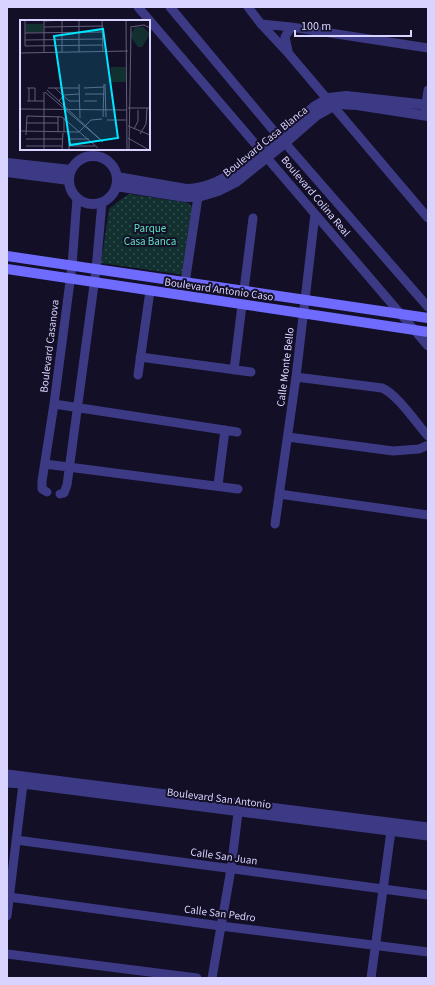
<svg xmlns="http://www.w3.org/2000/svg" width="435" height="985" viewBox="0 0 435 985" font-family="'Source Sans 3',sans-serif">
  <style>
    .grass { fill: url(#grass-dots) }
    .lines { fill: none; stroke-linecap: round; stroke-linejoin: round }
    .minor { stroke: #3d3a85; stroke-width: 9 }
    .tertiary { stroke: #3d3a85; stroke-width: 10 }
    .secondary { stroke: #6f6bff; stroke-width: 10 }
    .labels { text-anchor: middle; stroke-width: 4; stroke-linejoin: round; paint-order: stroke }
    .street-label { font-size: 11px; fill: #d9d4ff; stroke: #130f26 }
    .park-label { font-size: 11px; fill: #5fe0c0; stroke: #130f26 }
    .inset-road { fill: none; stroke: #625e7d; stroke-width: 1 }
    .view { fill: #00e5ff; fill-opacity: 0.15; stroke: #00e5ff; stroke-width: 2 }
    .inset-edge { fill: none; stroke: #d9d4ff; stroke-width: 2 }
  </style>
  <defs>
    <pattern id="grass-dots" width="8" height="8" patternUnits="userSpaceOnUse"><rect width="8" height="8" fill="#12302f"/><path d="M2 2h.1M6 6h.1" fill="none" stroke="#344d4e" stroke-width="1.8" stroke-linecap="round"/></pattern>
  </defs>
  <rect width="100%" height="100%" fill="#130f26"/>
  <path class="grass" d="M129,194L189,203L194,210L187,238L184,275L101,263L109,209L120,200Z"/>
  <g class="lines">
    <path class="minor" d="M138,7L428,346
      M170,7L278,136L285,143L428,307
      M248,7L261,24L289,54L428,218
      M261,24L291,27L428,48
      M288,51L285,37L291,27
      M425,112L428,90
      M185,283L198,197
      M244,290L253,218
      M140,357L251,372
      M234,370L242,305
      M138,375L150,291
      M296,377L382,388C397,394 417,424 428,436
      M54,404L237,432
      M288,437L393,451L419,449L428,445
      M45,464L238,489
      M218,485L225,430
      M47,492L42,489V481L54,404L72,266L77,198
      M60,494L64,493L67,485L96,270L102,202
      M279,494L428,515
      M275,524L296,377L315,214
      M7,774L428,827
      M7,783L23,784L428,836
      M16,840L428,895
      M9,897L221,926L428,952
      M7,916L23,784
      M7,954L197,978
      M212,978L231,869L238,813
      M371,978L391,831"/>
    <path class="tertiary" d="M69 180a24 24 0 1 1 48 0a24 24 0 1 1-48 0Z
      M7,163L71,170
      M7,172L69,180
      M117,177L186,189C206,189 223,180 238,169L315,106L329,98L346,96L428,105
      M116,186L185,197H198L218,191L236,182L285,143L317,115L337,104L357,105L428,116"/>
    <path class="secondary" d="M7,256L428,318
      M7,269L428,332"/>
  </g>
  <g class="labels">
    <g class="street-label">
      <text transform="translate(265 141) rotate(-39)" y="4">Boulevard Casa Blanca</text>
      <text transform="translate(316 196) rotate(50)" y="4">Boulevard Colina Real</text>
      <text transform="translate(219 289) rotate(8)" y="4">Boulevard Antonio Caso</text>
      <text transform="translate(49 346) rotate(-83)" y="4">Boulevard Casanova</text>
      <text transform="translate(285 367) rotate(-83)" y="4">Calle Monte Bello</text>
      <text transform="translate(219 798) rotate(7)" y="4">Boulevard San Antonio</text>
      <text transform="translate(224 856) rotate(8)" y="4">Calle San Juan</text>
      <text transform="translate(220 913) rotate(7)" y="4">Calle San Pedro</text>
    </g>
    <g class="park-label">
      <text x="150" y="232">Parque<tspan x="150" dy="13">Casa Banca</tspan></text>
    </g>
  </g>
  <g transform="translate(20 20)">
    <rect width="130" height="130" fill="#130f26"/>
    <path d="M6,4H23V12L6,13Z" fill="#12302f"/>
    <path d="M115,7H123L130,14L122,27H118L110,16ZM91,47H106V62H91Z" fill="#12302f"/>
    <path class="inset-road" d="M42,0V32M82,0L83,32M106,0L107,130M5,1V26L83,25M24,7L83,6M110,7L124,5L130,8M5,13L83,12M5,20L83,19M24,32V1L44,0M59,32V0M0,33L108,31M59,64L60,98M85,64L86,97M7,68H15V81M28,68H59M35,68L49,81H59M64,68L84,67M25,72L83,122L27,70M65,74H84M7,81H24M9,81V68M39,81L44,75L59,74M64,81H77M108,88H130M0,89L106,90M38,96V112M83,97L84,64M87,100H106M6,103H38M108,106L130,115M114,109L118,101V90M0,111L59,112L71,100L82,99M44,112V98M120,114L126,104L127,88M6,115L7,96L42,97L78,128M108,118L129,130M6,119H42M49,119H69M6,126H42M49,126H75M24,130V72M42,130L43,113M49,130V112M109,130L111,8"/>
    <path class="view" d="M83,9L98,118L50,125L34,16Z"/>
    <rect width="130" height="130" class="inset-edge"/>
  </g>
  <rect width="435" height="985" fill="none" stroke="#d9d4ff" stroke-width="16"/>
  <path d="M295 30v6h116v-6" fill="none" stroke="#d9d4ff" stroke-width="2"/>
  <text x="301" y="30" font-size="12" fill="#d9d4ff" stroke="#130f26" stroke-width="3" paint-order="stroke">100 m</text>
</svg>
